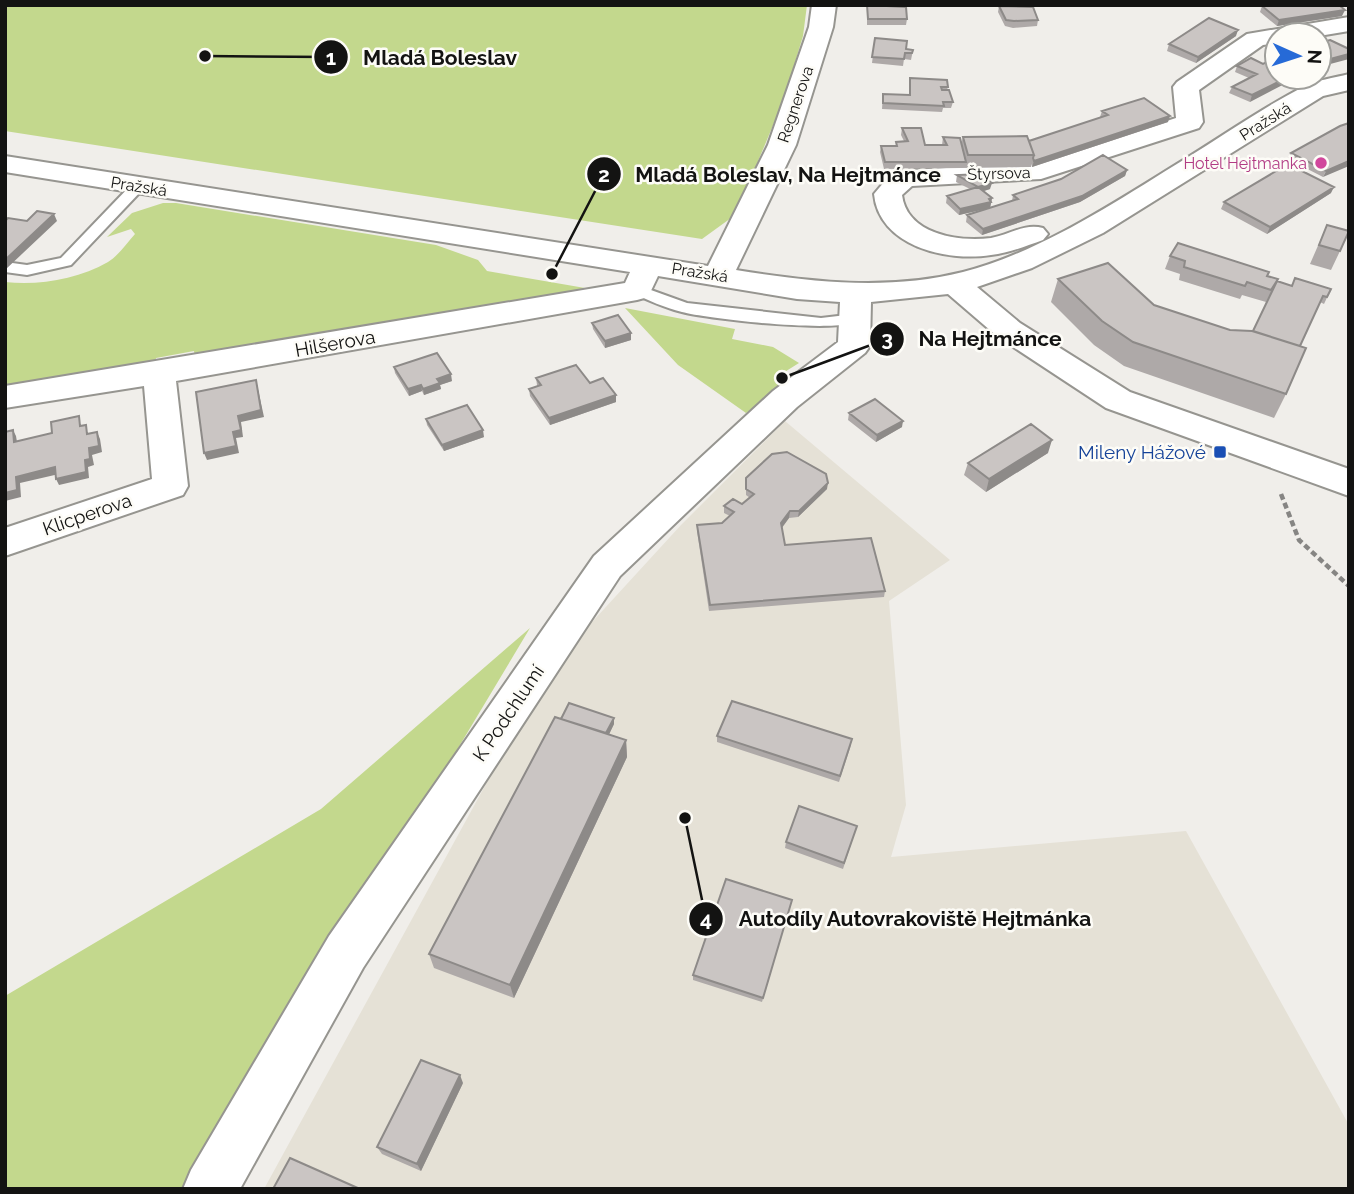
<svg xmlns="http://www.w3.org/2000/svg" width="1354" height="1194" viewBox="0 0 1354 1194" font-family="Raleway,sans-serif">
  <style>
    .built { fill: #e5e1d6 }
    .green { fill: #c3d88d }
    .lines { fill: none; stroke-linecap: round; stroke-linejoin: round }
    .service-casing { stroke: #969590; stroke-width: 4 }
    .minor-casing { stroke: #969590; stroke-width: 4 }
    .path { stroke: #868583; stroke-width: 4.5; stroke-dasharray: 6 3.5; stroke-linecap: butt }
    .service { fill: #fff; fill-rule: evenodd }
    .minor { fill: #fff; fill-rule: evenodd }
    .wall { fill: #aea9a8 }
    .shaded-wall { fill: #8d8a88 }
    .building { fill: #cac5c3; stroke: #8d8a88; stroke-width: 2 }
    .hotel-dot { fill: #d1479c; stroke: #fdfcf7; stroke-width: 2.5 }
    .transit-dot { fill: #1a4fb4; stroke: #fdfcf7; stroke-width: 2.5 }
    .labels { text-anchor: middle; stroke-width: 5; stroke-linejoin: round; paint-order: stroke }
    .far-street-label { font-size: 16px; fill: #131312; stroke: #fdfcf7 }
    .far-hotel-label { font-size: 16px; fill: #b23c85; stroke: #fdfcf7; text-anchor: end }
    .street-label { font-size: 19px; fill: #131312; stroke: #fdfcf7 }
    .transit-label { font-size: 19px; fill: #164399; stroke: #fdfcf7; text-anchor: end }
    .leader { fill: none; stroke: #131312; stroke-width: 2.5 }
    .callout-dot { fill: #131312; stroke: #fdfcf7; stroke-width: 2.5 }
    .mark-label { font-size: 21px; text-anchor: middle; font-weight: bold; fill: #fff }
    .callout-label { font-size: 21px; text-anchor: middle; font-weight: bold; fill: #131312; stroke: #fdfcf7; stroke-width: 5; stroke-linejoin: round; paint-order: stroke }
  </style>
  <rect width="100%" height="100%" fill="#f0eeea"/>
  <path class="built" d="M785,421L950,560L889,601L906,805L891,857L1186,831L1349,1125V1189H264L549,669L681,525Z"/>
  <path class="green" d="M5,5H807L803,36L784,99L756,166L731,218L702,239L5,131Z
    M163,203H176L436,245L478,260L487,271L585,288L548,298L195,358L194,351L156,358L155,364L5,387V282C39,286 78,279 108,262C118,256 127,243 135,234L131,229L107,237L132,213Z
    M625,308L735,329L732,339L773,347L799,363L775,378L784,386L746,413L678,365Z
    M530,628L194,1189H5V996L321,809Z"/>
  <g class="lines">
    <g class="service-casing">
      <path id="service" d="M138,182L143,183V189L71,265L27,275L5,272V262L27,265L61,258L133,183Z
        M637,285L687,303L821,318L855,314L863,319C848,335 708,319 682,312C665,308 648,300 632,293L629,290Z"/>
    </g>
    <g class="minor-casing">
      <path id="minor" d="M812,5H836L833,27L796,145L736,270C811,282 888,291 963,272C1043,251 1115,202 1185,159C1224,135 1262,108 1303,87C1316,80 1334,78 1349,74V90L1323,96L1103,233L1032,268L977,287L1020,323L1130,392L1349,469V496L1106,408L998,337L948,294L871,302L870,346L865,353L797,407L620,576L363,968L240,1189H183L191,1170L329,936L594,556L773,391L838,342L840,302L797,299L658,276L648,297L637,300L176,381L188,486L183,495L5,556V528L152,479L144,386L5,408V386L625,283L630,272L5,172V156L708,266L768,145L809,27Z
        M1349,17V31L1319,36L1277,35V43L1263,45L1199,90L1203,122L1199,128L1041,179L912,186L902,195C907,234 957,242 991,238C1009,235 1024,223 1043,228L1048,234L1043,240C1026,246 1009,253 991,255C946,262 879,246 874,194L890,175L910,170L1038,163L1176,118L1173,87L1177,82L1247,34Z"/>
    </g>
    <path class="path" d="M1281,494L1299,540L1349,586"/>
    <use href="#service" class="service"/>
    <use href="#minor" class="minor"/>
  </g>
  <path class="wall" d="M867,5L907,19L906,25H867Z
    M999,6L1038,20L1037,26L1013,28L1005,26L998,12Z
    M1262,6L1342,16L1277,26L1260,12Z
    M1236,36L1196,63L1167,51L1169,44Z
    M875,38L906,49L913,50L911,60L904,59L903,66L872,63Z
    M1277,57L1250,102L1229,93L1232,87L1249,78L1235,72L1237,66L1263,64Z
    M910,78L948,87L947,90L953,102L951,108H943L942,112L882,109L883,94L909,95Z
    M1102,111L1168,122L1032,167L1031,164V167L884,169L880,152L881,146H896V142L904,141L901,135L902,128L925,145H942L943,137L961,144L963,137L1029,141L1101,118L1100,117Z
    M1349,123L1323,177L1288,159L1291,153Z
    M1127,170L1125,176L1080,202L982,235L966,222L967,215L989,208L959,215L946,203L947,196L970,189L956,182L957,175L990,189L984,191L992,198L990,208L1012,201L1013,195Z
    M1331,193L1267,234L1221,209L1224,202Z
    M1327,225L1340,251L1331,270L1310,264Z
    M1170,256L1267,276L1277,281L1292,286L1331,289L1324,304L1320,302L1300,346L1286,394L1274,418L1124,366L1094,345L1051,302L1058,279L1154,305L1230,330L1253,331L1271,293L1266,302L1242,295L1240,299L1179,280L1180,274L1165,269Z
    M592,323L631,333V340L605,348L593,329Z
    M394,367L452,381L440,385L441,389L424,395L422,391L409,396L395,373Z
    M536,378L616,395V402L550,425L530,396L529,389L538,386L537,385Z
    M849,413L902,427L876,442L848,420Z
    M426,419L484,437L444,451L427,425Z
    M1048,453L986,492L964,475L968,463Z
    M746,478L827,489L798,517L789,518L782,528L785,545L885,591L884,597L709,611L697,531V525L722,523L730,516L724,513V506L742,504L750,498L746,495Z
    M614,718V724L609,734L626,740L627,757L514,998L434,968L429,954L561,719Z
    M717,736L851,745L839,782L717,742Z
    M857,826L843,869L785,848L786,842Z
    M792,900L762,1002L693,980V975Z
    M463,1083L421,1171L382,1154L377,1147Z"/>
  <path class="shaded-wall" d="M1345,10L1342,16L1277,26L1279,20Z
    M1238,30L1236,36L1196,63L1198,57Z
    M1349,54V59L1319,67V62Z
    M1288,77H1298L1250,102L1252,95Z
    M1170,116L1168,122L1032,167L1034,161Z
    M1349,161V166L1323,177L1326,171Z
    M1127,170L1125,176L1080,202L982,235L983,229Z
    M992,183L990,189L977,193L978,187Z
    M1334,187L1331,193L1267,234L1270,227Z
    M992,198L990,208L959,215L960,209Z
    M54,214L57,221L5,270V260Z
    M631,333V340L605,348V341Z
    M451,374L452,381L440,385L441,389L424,395L423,389L437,379Z
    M256,380L264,417L241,422L243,437L236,438L239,453L207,460L204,453L233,432L238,416Z
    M421,385L422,391L409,396L408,389Z
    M616,395V402L550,425L549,418Z
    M903,421L902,427L876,442L877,435Z
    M13,430L16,436L18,448L14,442Z
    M483,430L484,437L444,451L442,445Z
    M97,432L100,439L102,452L92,455L94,465L88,467L89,478L59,485L56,479L85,460L89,448Z
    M1052,440L1048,453L986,492L989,479Z
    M55,467L59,474L20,483L21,497L5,501V493L16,477Z
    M828,483L827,489L798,517L799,511Z
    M790,511L789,518L780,530L781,523Z
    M614,718V724L602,749L601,743Z
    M626,740L627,757L514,998L510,985Z
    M460,1075L463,1083L421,1171L417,1164Z"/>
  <path class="building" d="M867,5L906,7L907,19H868Z
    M1265,5H1339L1345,10L1279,20L1262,6Z
    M999,6L1033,7L1038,20L1014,21L1006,20Z
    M1209,18L1238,30L1198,57L1169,44Z
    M875,38L907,41L906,49L913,50L912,53H905L904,59L872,57Z
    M1330,40L1349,49V54L1319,62V43Z
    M1277,57V77H1288L1252,95L1232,87L1257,74L1237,66L1251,58L1263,64Z
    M910,78L947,80L948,87H941L942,90H949L953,102H943L944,106L883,103V94L910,95Z
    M1144,98L1170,116L1034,161L1033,158L1034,155L1029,141L1108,115L1102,111Z
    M1349,123V161L1326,171L1291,153L1340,126Z
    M902,128H921L925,145H947L943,137L960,138L966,162H885L881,146H897L896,142L908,141Z
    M1027,136L1034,155H968L963,137Z
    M1103,155L1127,170L1082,196L983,229L967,215L1018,199L1013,195L1061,179Z
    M1288,164L1334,187L1270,227L1224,202Z
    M982,174L992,183L978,187L992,198L989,199L991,202L960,209L947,196L978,187L957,175Z
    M37,211L54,214L5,260V221L8,218L27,221Z
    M1327,225L1349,231L1340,251L1319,245Z
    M1178,243L1269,272L1267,276L1278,279L1271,290L1247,282L1245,286L1184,267L1185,261L1170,256Z
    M1108,263L1154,305L1230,330L1252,331L1306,348L1286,394L1133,342L1102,321L1058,279Z
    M1295,278L1331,289L1327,297L1323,296L1300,346L1253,331L1277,281L1292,286Z
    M618,315L631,333L605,341L592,323Z
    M437,353L451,374L437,379L440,383L423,389L421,385L408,389L394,367Z
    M576,365L590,383L603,378L616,395L549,418L529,389L541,385L536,378Z
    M256,380L261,410L238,416L241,430L233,432L236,446L204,453L196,392Z
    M875,399L903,421L877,435L849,413Z
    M467,405L483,430L442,445L426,419Z
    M79,416L80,426L86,425L87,434L97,432L99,446L89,448L90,459L85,460L86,472L56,479L55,467L16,477L17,490L5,493V432L13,430L14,442L52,433L51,422Z
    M1031,424L1052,440L989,479L968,463Z
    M787,452L826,474L828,483L799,511H790L781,523L785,545L871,538L885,591L710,605L697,525L722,523L734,512L724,506L733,499L742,504L754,494L746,489V478L772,454Z
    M732,701L852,739L840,776L717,736Z
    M569,703L614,718L606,733L561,719Z
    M555,717L626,740L510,985L429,954Z
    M799,806L857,826L844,863L786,842Z
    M726,879L792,900L763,998L693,975Z
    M421,1060L460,1075L417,1164L377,1147Z
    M290,1158L360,1189H273Z"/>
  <circle class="hotel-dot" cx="1321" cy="163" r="7"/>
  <rect class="transit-dot" x="1213" y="445" width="14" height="14" rx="3.5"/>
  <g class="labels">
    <g class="far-street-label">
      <text transform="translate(795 104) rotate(-71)" y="6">Regnerova</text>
      <text transform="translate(1265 121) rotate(-32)" y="6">Pražská</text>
      <text transform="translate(999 173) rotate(-2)" y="6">Štyrsova</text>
      <text transform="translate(139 186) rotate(9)" y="6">Pražská</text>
      <text transform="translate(700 272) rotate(9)" y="6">Pražská</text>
    </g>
    <g class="far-hotel-label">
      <text x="1307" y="169">Hotel Hejtmanka</text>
    </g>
    <g class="street-label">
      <text transform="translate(335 343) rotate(-10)" y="7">Hilšerova</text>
      <text transform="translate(87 514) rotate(-19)" y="7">Klicperova</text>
      <text transform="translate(508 713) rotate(-56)" y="7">K Podchlumí</text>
    </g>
    <g class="transit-label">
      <text x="1206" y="459">Mileny Hážové</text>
    </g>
  </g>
  <path class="leader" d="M205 56L331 57M552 274L604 174M782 378L887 339M685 818L706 919"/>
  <g class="callout-dot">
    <circle cx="205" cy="56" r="7"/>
    <circle cx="552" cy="274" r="7"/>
    <circle cx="782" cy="378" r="7"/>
    <circle cx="685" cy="818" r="7"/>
    <circle cx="331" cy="57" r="18"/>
    <circle cx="604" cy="174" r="18"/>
    <circle cx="887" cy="339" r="18"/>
    <circle cx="706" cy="919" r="18"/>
  </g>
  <g class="mark-label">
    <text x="331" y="65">1</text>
    <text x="604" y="182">2</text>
    <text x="887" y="346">3</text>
    <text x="706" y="926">4</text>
  </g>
  <g class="callout-label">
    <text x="440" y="65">Mladá Boleslav</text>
    <text x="788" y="182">Mladá Boleslav, Na Hejtmánce</text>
    <text x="990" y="346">Na Hejtmánce</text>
    <text x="915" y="926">Autodíly Autovrakoviště Hejtmánka</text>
  </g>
  <rect width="1354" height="1194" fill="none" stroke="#131312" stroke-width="14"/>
  <g transform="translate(1298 56) rotate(93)"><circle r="33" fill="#fdfcf7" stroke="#9f9f9b" stroke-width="2"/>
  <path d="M0-5L12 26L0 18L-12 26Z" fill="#266ad7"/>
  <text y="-10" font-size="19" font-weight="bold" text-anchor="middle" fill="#131312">N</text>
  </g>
</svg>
